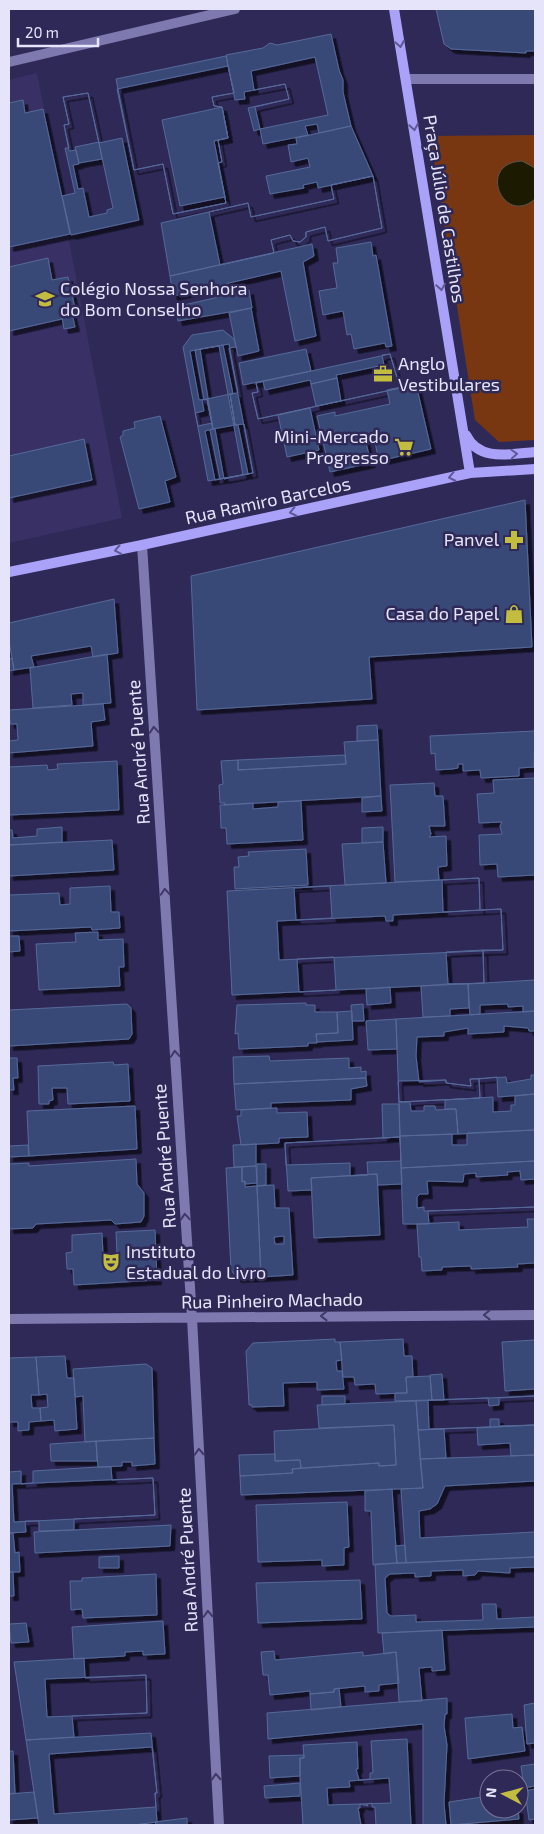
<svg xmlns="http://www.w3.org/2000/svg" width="544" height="1834" viewBox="0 0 544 1834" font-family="'Exo 2',sans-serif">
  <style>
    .built { fill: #393166 }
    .green { fill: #783710 }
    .water { fill: #1c1a00; stroke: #58574b }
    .building { fill: #394a78; stroke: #566998; fill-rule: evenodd; filter: url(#shadow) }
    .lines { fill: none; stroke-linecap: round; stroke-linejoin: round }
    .street { stroke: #7e7aaf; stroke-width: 10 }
    .secondary { stroke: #aaa2f8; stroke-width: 10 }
    .oneway { stroke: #605997 }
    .oneway2 { stroke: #3f3969 }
    .labels { text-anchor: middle; stroke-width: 5; stroke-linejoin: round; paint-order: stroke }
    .street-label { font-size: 18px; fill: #e5e4fb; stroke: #2f2957 }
    .poi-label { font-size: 18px; fill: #e5e4fb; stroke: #2f2957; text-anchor: start }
  </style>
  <defs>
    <filter id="shadow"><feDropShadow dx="4.5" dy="4.5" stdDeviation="0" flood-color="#0009"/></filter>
  </defs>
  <rect width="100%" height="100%" fill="#2f2957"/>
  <path class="built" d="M37,73L122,518L9,543V80Z"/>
  <path class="green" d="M535,135V440L499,442L475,420L430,136Z"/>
  <path class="water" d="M522,161L535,168V199C503,227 476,163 522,161Z"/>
  <path class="building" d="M436,9H535V51H526V53L451,49L444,44Z
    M331,34L339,70L343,80V92L351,126L319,133L317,124L305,126L308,135L263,144L260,129L254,131L248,108L289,99L285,84L244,92L245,99L235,100L226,55L263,48L270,43L277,45Z
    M226,56L234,93L212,97L214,106L222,107L228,138L218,140L222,162L218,163L226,203L173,214L163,164L134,170L116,79Z
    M315,57L328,115L260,129L255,107L289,99L285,84L254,90L251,71Z
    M228,66L234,93L212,97L214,106L222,107L228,138L218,140L222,162L218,163L226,203L173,214L163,164L134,170L117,89Z
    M88,93L99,143L122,138L139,220L71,235L62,196L75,193L65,148H69L64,125L69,124L63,97Z
    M88,93L113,208L107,210V213L89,217L83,188L78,189L73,165L79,164L76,150L69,151L64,125L69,124L63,97Z
    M23,100L25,113L43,109L70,234L9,247V103Z
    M222,107L228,138L214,141L225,197L180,206L162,120Z
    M351,126L373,176L318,188L317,182L303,185L304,188L270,194L266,176L310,167L308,158L291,162L288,145L297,144L296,138Z
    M99,142L102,159L79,163L75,147Z
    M373,176L382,228L328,241L325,227L306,232V237L300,242L293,241L290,235L271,240L274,253L220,265L209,212L248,203L251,217L334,199L331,185Z
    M373,176L382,228L328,241L325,227L306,232V237L300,242L293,241L290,235L271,240L274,253L170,276L161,223L248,203L251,217L334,199L331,185Z
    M371,242L373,256L376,255L392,346L386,347L385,343L354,349L351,334L347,335L343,311L323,315L319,291L337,288L333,263H338L336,248Z
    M312,244L314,256L303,262L316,336L295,341L281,271L173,296L170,276Z
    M48,258L52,280L68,277L75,308L61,311L62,319L9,331V267Z
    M249,290L252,308L178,321L175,307Z
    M251,308L259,351L238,356L229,313Z
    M71,309L75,327L64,329L61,311Z
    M223,330L234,339L236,347L229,348L253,473L208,481L183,347L192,335Z
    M229,344L238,393L230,394L235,425L244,424L253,473L215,480L205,431L213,429L207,399L199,400L190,351Z
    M223,345L233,394H230L235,425H238L248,474L220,479L210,430L213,429L207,399L204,400L195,350Z
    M219,346L243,475L224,479L215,429H213L200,349Z
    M306,349L311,371L243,385L239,363Z
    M390,354L400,388L258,419L252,393L258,392L256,383Z
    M390,354L400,388L258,419L252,393L258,392L256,383L263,381L265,390L310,380L311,384L337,378L336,375L384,365L382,355Z
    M337,378L341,401L316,406L311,384Z
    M416,384L431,449L379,461L374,438L371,440L365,439L371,463L330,472L317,416L335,412V416L390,404L387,390Z
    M230,394L235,425L213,429L207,399Z
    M207,399L212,423L198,426L195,413L204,411L202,400Z
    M310,408L319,450L287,457L278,415Z
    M160,416L176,477L165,481L170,502L139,509L120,437L123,435V431L135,428L134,422Z
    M84,439L92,480L9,498V456Z
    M525,500L532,647L369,657L372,699L197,710L191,576Z
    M114,599L118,653L93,657L91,646L31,656L34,667L14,670L9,641V623Z
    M107,654L111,703L83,705V693L71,694L72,705L33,708L30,668Z
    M12,658L14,670L9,671V659Z
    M103,704L105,720L91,722L93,746L9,753V741L18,740L17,724H10L9,710Z
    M377,725L378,740L357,741V726Z
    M535,731L534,767L519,768V776L481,778L480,770L463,771V764H458V768L452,769L436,770L435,753L431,754L430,736Z
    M378,740L381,796L224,805L225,803H220L219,785L223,784L221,761L238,760V770L346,764L344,742Z
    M345,755L346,764L238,770V760Z
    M117,761L119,810L9,815V767L47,765L48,770L58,769L57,764Z
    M535,778V875L498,877L497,864L480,865L479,835L502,834L500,826L502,822L479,823L477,794L494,793L493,780Z
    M434,783L435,796H443L445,826H429L431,834L429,837L446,836L447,866L438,867L439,880L395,882L390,785Z
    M381,796L382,811L362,812V798Z
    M301,801L303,840L227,844L226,828H221L220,805L253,803V809L278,807V802Z
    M62,827V842L9,845V830H12L13,838L37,836V829Z
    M383,827V842L362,843V828Z
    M112,840L114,870L9,876V845Z
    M383,842L386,883L345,885L342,844Z
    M306,849L308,885L235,889L234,867H239L238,857L249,856L248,852Z
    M479,878L480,910L501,909L503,950H483L484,983L232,995L227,891Z
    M479,878L480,910L443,912L442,880Z
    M110,886L111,912H119L120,928L92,930L91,927L9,931V895L59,893L60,905L70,904V888Z
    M330,886L332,918L296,920L294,888Z
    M501,909L503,950L279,960L277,921L385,916L386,921H393V915Z
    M98,932V940L123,939L124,967H119L120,986L39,990L36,944L76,942L75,933Z
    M9,936H19L20,951L9,952Z
    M483,950L484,983L448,984L446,952Z
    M334,957L336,990L299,992L297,959Z
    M535,980V1011L523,1012V1006L508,1007V1004L480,1005V1014L470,1015L468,984Z
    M448,984H468L469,1008L450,1009V1016L423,1017L421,986Z
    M390,987L391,1003L367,1005L366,989Z
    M306,1003V1005H315V1012H337L338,1033L316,1034L317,1043H308V1046L239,1049L238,1033L235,1034L237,1005Z
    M127,1004L131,1008L132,1034L129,1039L9,1046V1010Z
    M363,1004L364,1021H352L351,1005Z
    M352,1011L353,1040L317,1042L316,1034L338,1033L337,1012Z
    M535,1011V1094L498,1097L497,1077L479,1079L480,1098L399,1102L396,1019Z
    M396,1019L397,1049L368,1050L366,1021Z
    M504,1026L528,1028L529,1031H535V1075H531V1079L507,1083L506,1077L470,1079L471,1086L446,1083V1080L419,1082L416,1056L417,1037L444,1036V1032L468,1028V1034L504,1032Z
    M269,1056L270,1061L349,1058V1068L361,1067V1072L366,1071V1078L234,1084L233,1057Z
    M9,1058H17L18,1078H13L14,1090H9Z
    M113,1062L114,1065L128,1064L130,1101L68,1104L67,1088H52L53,1100L49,1101V1104H39L38,1066Z
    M366,1078L367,1086L351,1089V1100L271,1103V1108L236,1110L234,1084Z
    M470,1079H479L480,1098L399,1102L398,1081L446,1080V1083L471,1086Z
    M535,1094V1130L458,1134L456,1109H445V1100L493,1097V1112L511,1111V1105H515V1096Z
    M399,1102H410L411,1111H424V1106H435L436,1110L456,1109L458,1134L400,1136Z
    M382,1104H399L400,1137L383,1138Z
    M135,1106L137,1149L29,1156L27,1111Z
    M277,1108V1113L307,1112L308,1137L279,1138V1143L241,1145L237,1116H241V1110Z
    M535,1130V1161L401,1168L400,1136L452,1134V1145H467V1133Z
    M400,1137L402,1184L378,1185L377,1174L311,1178L312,1190L288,1191L285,1143Z
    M400,1137L401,1161L367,1162L368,1175L350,1176V1163L286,1165L285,1143Z
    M256,1144V1166L234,1167L233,1145Z
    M28,1145L29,1156L9,1157V1146Z
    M136,1159L137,1184L144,1193V1216L141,1222L115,1224L111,1220L36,1224L33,1228L9,1229V1164L29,1163V1166Z
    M535,1161V1207L428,1211L429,1224H403L401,1168Z
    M257,1164H266V1185L257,1186Z
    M256,1166L257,1183L245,1184V1181L242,1182V1167Z
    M242,1167V1182L245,1181V1187L257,1186L261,1277L237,1278L231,1270L226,1168Z
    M520,1171L521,1180L535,1179V1207L428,1211H424V1207L417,1208V1197L420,1194H428L427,1181L463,1182L464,1174L476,1173V1177L508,1175L507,1172Z
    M377,1174L380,1235L314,1238L311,1178Z
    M274,1185L275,1208H289L293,1275L261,1277L257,1186ZM284,1236V1244H275L274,1237Z
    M527,1219H535V1263L517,1264L518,1267L471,1269V1266L442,1267V1270L422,1271L421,1257H419L417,1224L459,1222V1230L528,1227Z
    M155,1230L157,1280L74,1285L73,1269H67L66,1253L72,1252V1235L102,1233L103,1255L117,1254L116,1232Z
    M335,1339V1342H340L342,1360L336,1361L337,1371H342L344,1389L317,1390V1382L283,1383L284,1406L252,1407V1405H249L246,1351L253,1343Z
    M403,1339L404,1356H412L413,1377H406L407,1393L376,1394L375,1384L355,1385L354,1377H343L340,1342Z
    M535,1340V1389L505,1391L502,1342Z
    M65,1356L67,1378H74L77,1429L55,1431L54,1420L41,1421L40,1408L48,1407L47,1394L39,1395L36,1357Z
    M36,1357L39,1395H31L32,1408H40L41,1421L29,1422V1430L18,1431V1422H9V1358Z
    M146,1364L152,1368L154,1438L85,1442L83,1396L75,1397L73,1369Z
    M442,1374L444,1400H432L430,1375Z
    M430,1376L432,1400L395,1401V1393H407L406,1377Z
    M322,1396H345V1404L322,1405Z
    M535,1396V1425L499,1426V1419H490V1427L429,1429L428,1400L488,1398L489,1406L499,1405V1398Z
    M535,1396V1425L418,1430L416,1401Z
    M416,1401L423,1488L241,1495L240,1476L293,1473L292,1469L379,1463V1466L396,1465L394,1425L319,1428L317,1405Z
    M394,1425L396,1465L379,1466V1463L301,1468L300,1460L275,1461L274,1431Z
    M535,1425V1455L511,1456L510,1443L478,1445L477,1428Z
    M444,1429L446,1458L420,1459L418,1430Z
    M154,1438L155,1464L132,1466V1462H122V1466L98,1467L96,1441Z
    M96,1441L97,1461H51L50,1444Z
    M275,1454V1461L300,1460L301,1468L292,1469L293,1473L240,1476L239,1455Z
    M535,1455V1557L406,1563L401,1489L423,1488L420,1459Z
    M98,1467H111L112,1480L153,1478L155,1515L74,1519V1530L39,1531V1521H25L26,1532L9,1533V1472L21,1471V1484L33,1483V1471Z
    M153,1478L155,1515L14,1522L12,1484Z
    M535,1481V1532L420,1538L419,1511L430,1509L437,1504L445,1486Z
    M392,1489L397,1563L373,1565L371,1511H365V1491Z
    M347,1502L349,1547L344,1548V1565L322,1566V1560L258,1562L256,1505Z
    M171,1525L170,1546L35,1553L34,1532Z
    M9,1533H13L15,1553L19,1552L20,1572H9Z
    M405,1545L406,1563H397L395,1546Z
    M119,1556V1568H99V1557Z
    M535,1557V1627L378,1633L375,1564Z
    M535,1567V1617L497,1619L496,1604H482L483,1620L416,1622V1615L391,1616L387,1613L385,1578L390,1574L415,1573V1577L431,1576V1571L463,1570V1576L475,1575L478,1571L510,1573V1568Z
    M9,1572H13L14,1596H9Z
    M156,1574L157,1615L83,1618L82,1609L71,1610L70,1581H82V1578Z
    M360,1580L362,1619L258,1623L256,1583Z
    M163,1621L165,1654L143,1655V1651L125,1652V1656L74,1659L72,1627Z
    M26,1623L29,1642L11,1643L9,1624Z
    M442,1630L445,1670L432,1671V1667L419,1668L422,1701L399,1702L396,1652L384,1654L382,1633Z
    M274,1651L275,1660L363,1652V1656L396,1652L399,1683L379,1685V1691L365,1692V1686L334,1689V1692L310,1694V1691L270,1695L268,1675H263L261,1652Z
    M84,1658L85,1678L146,1675L147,1713L72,1716L74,1737L26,1740L14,1662Z
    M146,1675L147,1713L47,1717L45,1679Z
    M339,1688L341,1707L311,1710L310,1694L334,1692V1689Z
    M447,1698V1714H445L444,1726L447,1745L444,1803L446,1825H423V1724L268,1739L267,1713Z
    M535,1703V1743L527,1744L524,1705Z
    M512,1714L513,1728L522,1727L525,1751L468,1759L465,1718Z
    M151,1733L157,1793H155L157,1822L133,1825H39L26,1740Z
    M407,1739L411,1825H376L375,1807H372V1803L367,1804L368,1806L360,1804V1808H358L361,1825H303L300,1776V1758H304L303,1745L357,1742L358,1769H356L359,1780L370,1779V1773H373L371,1741Z
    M152,1747L157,1793H155L156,1807L54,1814L49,1754Z
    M9,1751H13L15,1793L9,1794Z
    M304,1755V1758H300V1776L270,1778L269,1756Z
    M535,1764V1786L524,1788L521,1766Z
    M389,1778L391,1803L328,1805L327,1788L350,1787L349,1781Z
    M300,1783V1796L265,1798L264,1786Z
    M535,1789V1819L529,1820L525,1791Z
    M34,1792L38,1818L9,1820V1794Z
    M489,1796V1809H518L519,1819L451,1825L449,1802Z
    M187,1818V1825H156L155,1822Z"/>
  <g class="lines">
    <path class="street" d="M9,62L235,9
      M406,79H535
      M142,545L192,1318L219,1825
      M9,1319L535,1315"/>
    <path class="secondary" d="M394,9L470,473
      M466,435C479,462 510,454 535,452
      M9,572L142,545L470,473L535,469"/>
  </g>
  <defs><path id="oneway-chevron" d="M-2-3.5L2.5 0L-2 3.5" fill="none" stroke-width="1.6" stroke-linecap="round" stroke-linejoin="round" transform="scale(1.25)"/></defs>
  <g class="oneway">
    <use href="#oneway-chevron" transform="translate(400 44) rotate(80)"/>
    <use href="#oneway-chevron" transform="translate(414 127) rotate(81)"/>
    <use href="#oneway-chevron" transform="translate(441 287) rotate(81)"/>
    <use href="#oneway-chevron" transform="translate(514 454) rotate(-3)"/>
    <use href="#oneway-chevron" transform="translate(452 477) rotate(168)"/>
    <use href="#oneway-chevron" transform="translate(293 512) rotate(168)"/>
    <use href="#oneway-chevron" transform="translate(118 550) rotate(169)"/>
  </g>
  <g class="oneway2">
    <use href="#oneway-chevron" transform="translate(154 730) rotate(-94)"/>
    <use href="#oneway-chevron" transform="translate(165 892) rotate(-94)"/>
    <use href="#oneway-chevron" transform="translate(175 1054) rotate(-94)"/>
    <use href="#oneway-chevron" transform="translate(185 1217) rotate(-94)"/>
    <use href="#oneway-chevron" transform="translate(487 1315) rotate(179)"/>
    <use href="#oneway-chevron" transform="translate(324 1316) rotate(179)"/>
    <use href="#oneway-chevron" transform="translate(199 1452) rotate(-93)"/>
    <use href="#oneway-chevron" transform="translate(208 1614) rotate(-93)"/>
    <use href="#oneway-chevron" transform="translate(216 1777) rotate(-93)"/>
  </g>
  <defs>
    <g id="school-bare" transform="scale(1.5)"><path d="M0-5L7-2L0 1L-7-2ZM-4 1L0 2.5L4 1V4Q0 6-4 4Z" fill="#c2bd3f" stroke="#2f2957" stroke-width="2.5" paint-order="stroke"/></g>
    <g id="office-bare" transform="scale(1.5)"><path d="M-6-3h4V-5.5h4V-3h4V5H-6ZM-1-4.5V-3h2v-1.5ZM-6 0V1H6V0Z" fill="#c2bd3f" stroke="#2f2957" stroke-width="2.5" paint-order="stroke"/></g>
    <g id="supermarket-bare" transform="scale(1.5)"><path d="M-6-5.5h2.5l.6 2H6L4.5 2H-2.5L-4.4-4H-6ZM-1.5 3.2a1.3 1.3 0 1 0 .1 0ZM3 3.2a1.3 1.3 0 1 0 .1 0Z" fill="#c2bd3f" stroke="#2f2957" stroke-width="2.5" paint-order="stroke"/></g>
    <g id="pharmacy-bare" transform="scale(1.5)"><path d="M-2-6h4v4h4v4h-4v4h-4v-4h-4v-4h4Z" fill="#c2bd3f" stroke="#2f2957" stroke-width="2.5" paint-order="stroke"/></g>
    <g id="shop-bare" transform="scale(1.5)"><path d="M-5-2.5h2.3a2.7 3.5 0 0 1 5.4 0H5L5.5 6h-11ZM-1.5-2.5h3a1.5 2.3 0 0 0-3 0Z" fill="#c2bd3f" stroke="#2f2957" stroke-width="2.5" paint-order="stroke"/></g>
    <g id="theatre-bare" transform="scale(1.5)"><path d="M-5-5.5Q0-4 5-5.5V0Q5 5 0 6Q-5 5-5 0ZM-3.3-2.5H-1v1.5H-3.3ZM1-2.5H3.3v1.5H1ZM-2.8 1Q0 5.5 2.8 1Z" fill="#c2bd3f" stroke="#2f2957" stroke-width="2.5" paint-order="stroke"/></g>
  </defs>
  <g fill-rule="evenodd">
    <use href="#school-bare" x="45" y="299"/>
    <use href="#office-bare" x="383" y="374"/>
    <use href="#supermarket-bare" x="404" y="447"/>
    <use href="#pharmacy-bare" x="514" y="540"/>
    <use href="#shop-bare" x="514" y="614"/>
    <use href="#theatre-bare" x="111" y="1262"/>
  </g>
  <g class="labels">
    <g class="street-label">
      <text transform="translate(444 209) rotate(81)" y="6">Praça Júlio de Castilhos</text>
      <text transform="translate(268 501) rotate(-12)" y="6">Rua Ramiro Barcelos</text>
      <text transform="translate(139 752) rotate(-94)" y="6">Rua André Puente</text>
      <text transform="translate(165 1156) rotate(-94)" y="6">Rua André Puente</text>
      <text transform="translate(272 1301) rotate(-1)" y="6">Rua Pinheiro Machado</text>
      <text transform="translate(188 1560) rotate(-93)" y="6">Rua André Puente</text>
    </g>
    <g class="poi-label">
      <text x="60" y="295">Colégio Nossa Senhora<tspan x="60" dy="21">do Bom Conselho</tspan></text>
      <text x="398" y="370">Anglo<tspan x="398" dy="21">Vestibulares</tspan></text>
      <text x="389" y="443" text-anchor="end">Mini-Mercado<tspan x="389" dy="21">Progresso</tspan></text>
      <text x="499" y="546" text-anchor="end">Panvel</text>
      <text x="499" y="620" text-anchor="end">Casa do Papel</text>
      <text x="126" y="1258">Instituto<tspan x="126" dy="21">Estadual do Livro</tspan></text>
    </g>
  </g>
  <rect width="544" height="1834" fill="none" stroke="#e5e4fb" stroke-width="20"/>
  <g transform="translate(504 1794) rotate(276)"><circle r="24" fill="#2f2957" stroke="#787499"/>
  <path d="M0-4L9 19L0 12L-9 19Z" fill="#c2bd3f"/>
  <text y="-8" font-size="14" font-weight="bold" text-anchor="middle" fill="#e5e4fb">N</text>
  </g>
  <path d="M18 38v8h80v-8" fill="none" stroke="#e5e4fb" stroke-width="2.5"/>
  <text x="25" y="38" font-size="15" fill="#e5e4fb" stroke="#2f2957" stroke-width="4" paint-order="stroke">20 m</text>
</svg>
